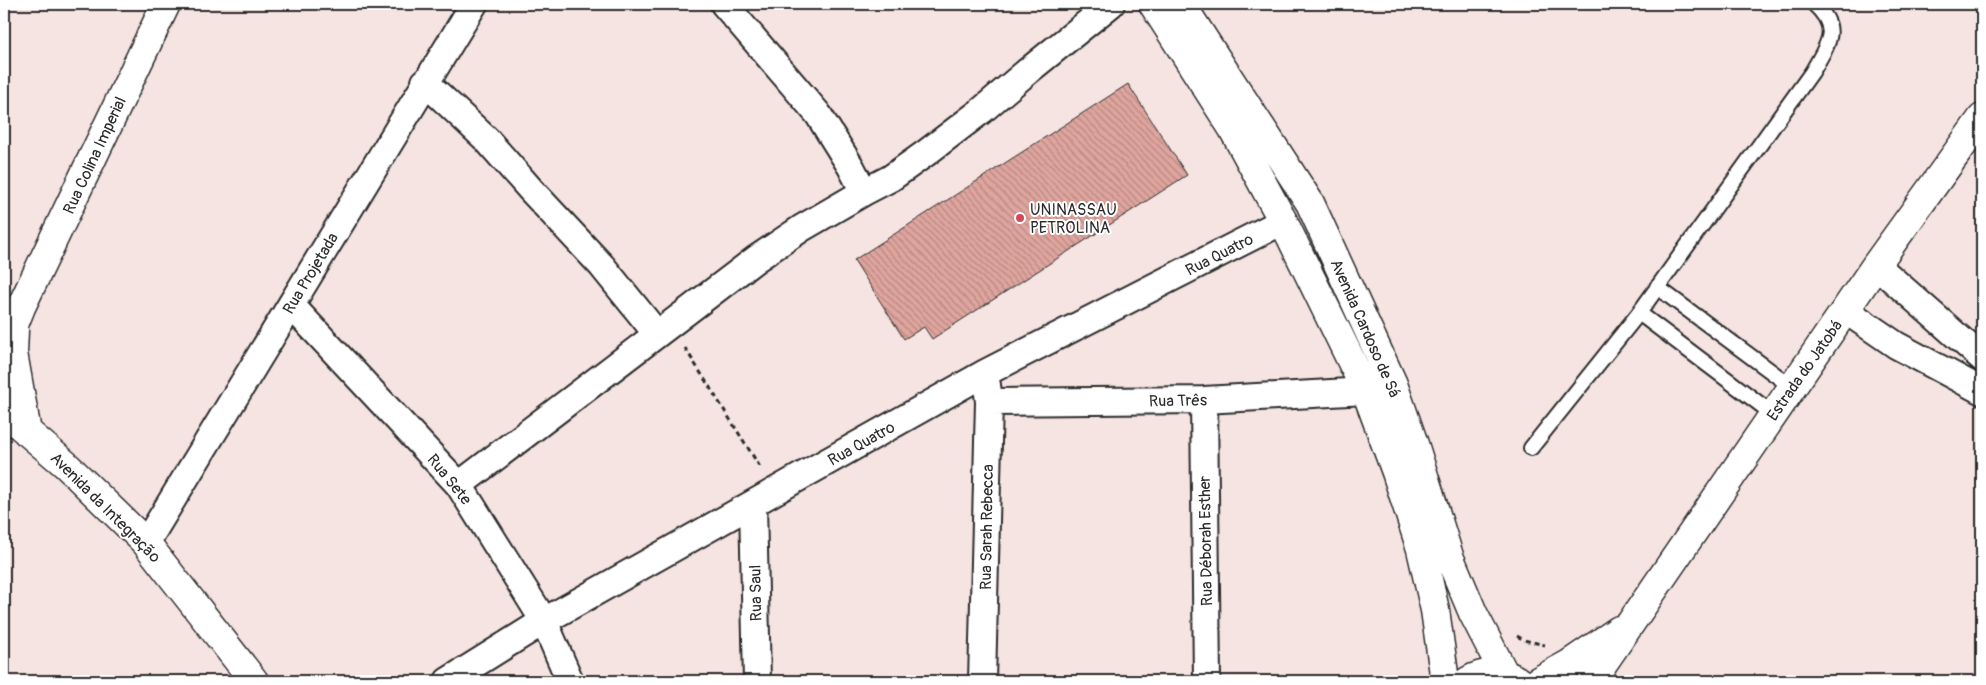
<svg xmlns="http://www.w3.org/2000/svg" width="1986" height="685" viewBox="0 0 1986 685" font-family="Pangolin,sans-serif">
  <style>
    .building { fill: url(#building-back-hatch); stroke: #2b2b2b }
    .lines { fill: none; stroke-linecap: round; stroke-linejoin: round }
    .lane-casing { stroke: #2b2b2b; stroke-width: 18 }
    .street-casing { stroke: #2b2b2b; stroke-width: 30 }
    .secondary-casing { stroke: #2b2b2b; stroke-width: 31 }
    .highway-casing { stroke: #2b2b2b; stroke-width: 31 }
    .path { stroke: #2b2b2b; stroke-width: 3; stroke-dasharray: 5 4; stroke-linecap: butt }
    .lane { stroke: #fff; stroke-width: 14 }
    .street { stroke: #fff; stroke-width: 26 }
    .secondary { stroke: #fff; stroke-width: 28 }
    .highway { stroke: #fff; stroke-width: 28 }
    .poi-dot { fill: #d1495b; stroke: #fff; stroke-width: 2 }
    .labels { text-anchor: middle; stroke-width: 4; stroke-linejoin: round; paint-order: stroke }
    .street-label { font-size: 16px; fill: #2b2b2b; stroke: #fff }
    .poi-label { font-size: 16px; fill: #2b2b2b; stroke: #fff; text-anchor: start }
  </style>
  <defs>
    <pattern id="building-back-hatch" width="6" height="6" patternUnits="userSpaceOnUse" patternTransform="scale(1.25)"><rect width="6" height="6" fill="#dfa59e"/><path d="M-1 5l2 2M0 0l6 6M5-1l2 2" fill="none" stroke="#b58781"/></pattern>
  </defs>
  <rect width="100%" height="100%" fill="#f5e4e2"/>
  <filter id="ink" filterUnits="userSpaceOnUse"><feTurbulence type="fractalNoise" baseFrequency=".02" numOctaves="2"/><feDisplacementMap in="SourceGraphic" scale="10" xChannelSelector="R" yChannelSelector="G"/><feConvolveMatrix kernelMatrix="1 2 1 2 8 2 1 2 1" color-interpolation-filters="sRGB"/></filter>
  <g filter="url(#ink)">
    <path class="building" d="M1128,84L1187,175L932,339L924,327L904,339L854,260Z"/>
    <g class="lines">
      <g class="lane-casing">
        <path id="lane" d="M1657,287L1792,387
          M1639,313L1773,414
          M1531,448L1639,313L1812,72C1827,45 1842,29 1814,4"/>
      </g>
      <g class="street-casing">
        <path id="street" d="M724,4L818,114L851,167L864,192
          M425,82L487,140L531,190L602,266L657,334
          M1876,265L1982,358
          M291,305L459,485L544,621L570,681
          M1845,310L1896,345L1982,391
          M1204,400L1207,681
          M989,402L1204,400L1366,391
          M459,485L756,259L802,228L864,192L891,178L926,153L981,111L1028,71L1111,4
          M753,505L757,681
          M146,543L474,4
          M448,681L544,621L985,373L1283,221
          M982,681L989,402L987,385"/>
      </g>
      <g class="secondary-casing">
        <path id="secondary" d="M14,330L13,353L27,432
          M4,350L21,307L166,4
          M4,412L65,464L146,543L254,681
          M1538,681L1569,664L1619,630
          M1591,681L1876,265L1982,118"/>
      </g>
      <g class="highway-casing">
        <path id="highway" d="M1153,4L1233,129L1283,221L1366,391L1396,472L1421,549L1435,610L1445,681
          M1181,4L1310,203L1393,384L1414,444L1449,556L1473,613L1505,675
          M1468,681C1482,672 1504,670 1518,681"/>
      </g>
      <path class="path" d="M685,348L760,467
        M1517,636L1524,640L1545,645"/>
      <use href="#lane" class="lane"/>
      <use href="#street" class="street"/>
      <use href="#secondary" class="secondary"/>
      <use href="#highway" class="highway"/>
    </g>
  </g>
  <circle class="poi-dot" cx="1020" cy="218" r="5"/>
  <g class="labels">
    <g class="street-label">
      <text transform="translate(94 155) rotate(-65)" y="6">Rua Colina Imperial</text>
      <text transform="translate(1219 254) rotate(-27)" y="6">Rua Quatro</text>
      <text transform="translate(310 273) rotate(-59)" y="6">Rua Projetada</text>
      <text transform="translate(1366 328) rotate(66)" y="6">Avenida Cardoso de Sá</text>
      <text transform="translate(1804 370) rotate(-55)" y="6">Estrada do Jatobá</text>
      <text transform="translate(1178 400) rotate(-1)" y="6">Rua Três</text>
      <text transform="translate(861 443) rotate(-29)" y="6">Rua Quatro</text>
      <text transform="translate(450 479) rotate(51)" y="6">Rua Sete</text>
      <text transform="translate(106 507) rotate(45)" y="6">Avenida da Integração</text>
      <text transform="translate(986 527) rotate(-89)" y="6">Rua Sarah Rebecca</text>
      <text transform="translate(1205 541) rotate(-91)" y="6">Rua Déborah Esther</text>
      <text transform="translate(755 593) rotate(-91)" y="6">Rua Saul</text>
    </g>
    <g class="poi-label">
      <text x="1030" y="215">UNINASSAU<tspan x="1030" dy="18">PETROLINA</tspan></text>
    </g>
  </g>
  <rect width="1986" height="685" fill="none" stroke="#fff" stroke-width="20"/>
  <rect x="10" y="10" width="1966" height="665" fill="none" stroke="#2b2b2b" stroke-width="2" filter="url(#ink)"/>
</svg>
